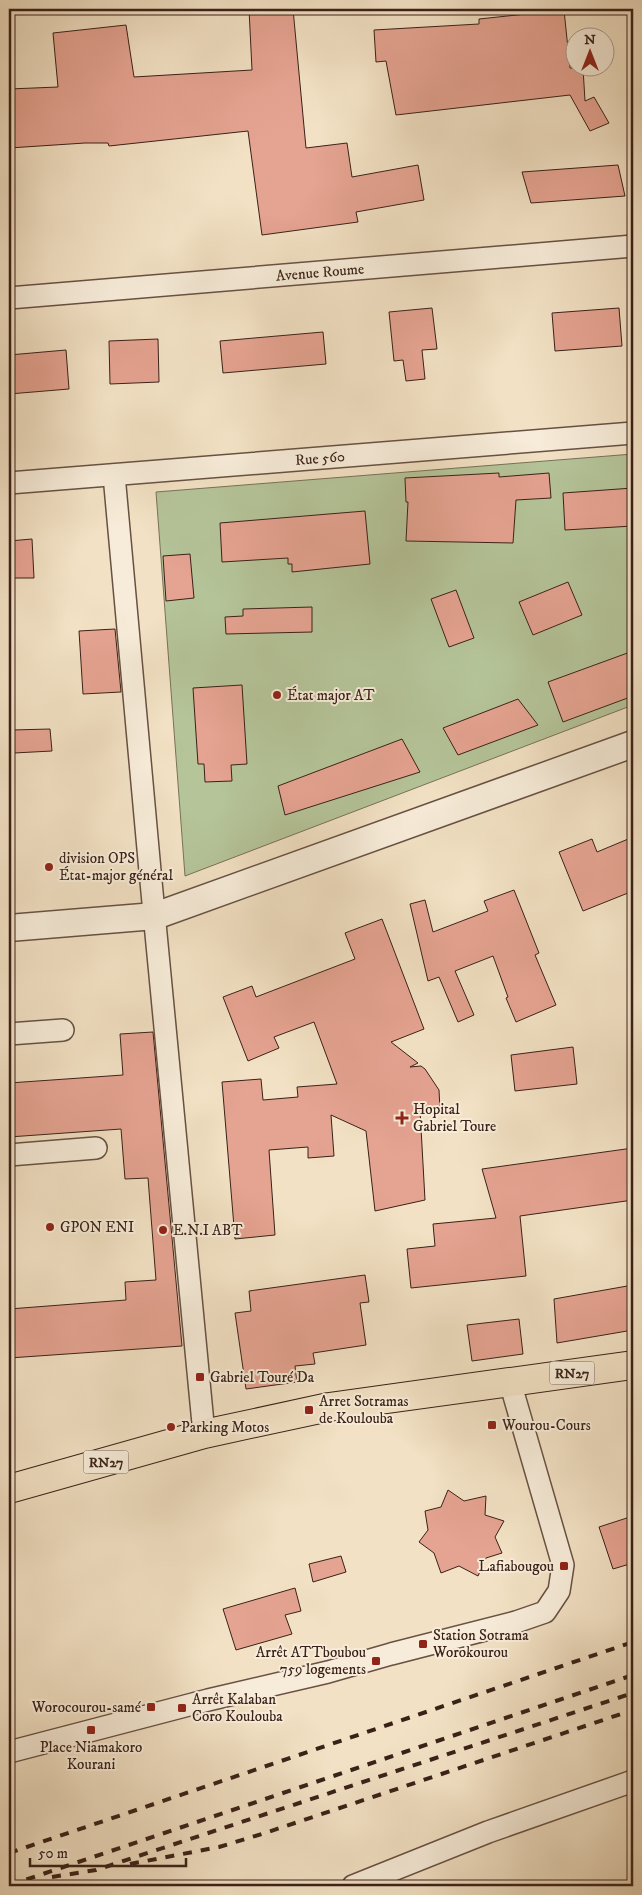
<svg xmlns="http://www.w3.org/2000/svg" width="642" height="1895" viewBox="0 0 642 1895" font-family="'IM FELL DW Pica',serif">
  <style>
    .green { fill: #b5c499; stroke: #787258 }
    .building { fill: #e5a391; stroke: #3a2118 }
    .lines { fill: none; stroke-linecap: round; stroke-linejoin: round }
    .minor-casing { stroke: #685143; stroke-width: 24 }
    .tertiary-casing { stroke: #685143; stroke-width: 29 }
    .primary-casing { stroke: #3a2118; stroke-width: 30 }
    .minor { stroke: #f7ecd9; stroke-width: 21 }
    .tertiary { stroke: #f7ecd9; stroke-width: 26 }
    .primary { stroke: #f2e1c4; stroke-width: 28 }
    .rail { stroke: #3a2118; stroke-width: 4; stroke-dasharray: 9 9; stroke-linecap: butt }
    .poi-dot { fill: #8f2418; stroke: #f7ecd9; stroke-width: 2 }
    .labels { text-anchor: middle; stroke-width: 4; stroke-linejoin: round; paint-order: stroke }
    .shield { fill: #f7ecd9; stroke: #735e52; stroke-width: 1 }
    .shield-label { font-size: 14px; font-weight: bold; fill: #3a2118 }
    .street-label { font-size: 15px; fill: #3a2118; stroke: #f7ecd9 }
    .poi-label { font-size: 15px; fill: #3a2118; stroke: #f7ecd9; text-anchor: start }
  </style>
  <rect width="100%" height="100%" fill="#f2e1c4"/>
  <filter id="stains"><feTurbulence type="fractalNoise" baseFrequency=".004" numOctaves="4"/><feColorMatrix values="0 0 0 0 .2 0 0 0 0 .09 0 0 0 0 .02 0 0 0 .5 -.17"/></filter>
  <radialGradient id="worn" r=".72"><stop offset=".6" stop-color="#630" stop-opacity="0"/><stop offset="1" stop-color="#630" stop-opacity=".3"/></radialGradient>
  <path class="green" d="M633,454V705L185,876L156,492Z"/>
  <path class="building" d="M249,9H293L306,148L347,143L352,177L418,165L424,200L356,212L358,222L262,235L248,131L109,146L108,143H85L9,148V89L58,87L53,33L126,25L134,77L252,70Z
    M564,10L570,68H583L585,101L594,97L609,123L590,131L570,95L396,115L386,61L376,62L374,30L479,24V19Z
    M618,165L625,196L531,203L522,172Z
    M432,308L437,349L422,350L425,379L406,381L403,360L394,361L389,312Z
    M619,308L622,346L555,351L552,313Z
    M323,332L326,364L223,373L220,341Z
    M158,339L159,382L110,384L109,341Z
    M66,350L69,389L9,394V355Z
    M499,473V477L549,473L551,498L516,500L513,543L406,541L408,502H406L405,478Z
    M633,488V526L565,530L563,493Z
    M365,511L370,564L292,572V564H288V558L222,562L220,523Z
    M32,539L34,578H9V541Z
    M190,554L194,598L166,601L163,556Z
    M568,582L582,615L533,635L519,602Z
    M456,590L474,638L449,647L431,599Z
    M312,607V632L226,634L225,617L243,616V609Z
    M115,629L121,692L83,694L79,631Z
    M633,651V696L563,722L548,682Z
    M242,685L247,764L231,765L232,781L205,782L204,764H198L193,688Z
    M518,699L538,725L458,755L443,728Z
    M50,729L52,751L14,753L12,730Z
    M402,739L420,772L285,815L278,786Z
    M633,837V891L583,911L559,852L592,839L597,852Z
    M514,890L539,953L535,955L556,1005L516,1022L506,998L508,997L493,956L455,971L474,1015L458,1022L439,977L428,981L410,904L425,900L433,932L488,911L484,901Z
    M382,919L424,1029L391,1042L418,1063L410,1067L421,1066L425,1069L439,1090L440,1109L420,1110L425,1200L375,1211L366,1131L331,1115L334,1156L308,1158V1147L269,1150L275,1235L235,1239L222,1082L261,1079L263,1100L298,1097L297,1087L337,1084L314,1022L274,1037L279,1048L248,1061L223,997L252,986L256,997L355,959L345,933Z
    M153,1032L182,1346L9,1358V1309L126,1300L125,1282L156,1280L148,1178L125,1179L121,1129L9,1137V1083L123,1075L120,1034Z
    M573,1047L577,1084L515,1091L511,1055Z
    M633,1148V1200L520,1216L526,1276L411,1288L407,1249L435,1246L433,1224L496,1218L482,1169Z
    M365,1275L369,1302L360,1303L366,1345L313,1353L315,1364L295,1366L297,1382L246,1389L235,1313L251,1311L249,1291Z
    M633,1285V1330L557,1343L554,1299Z
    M519,1319L523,1354L472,1361L467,1325Z
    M448,1490L464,1501L486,1496L485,1515L504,1521L495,1537L502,1553L486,1558L478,1576L459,1566L441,1573L434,1553L419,1542L428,1530L425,1511L441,1507Z
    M633,1516V1563L613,1569L599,1527Z
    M341,1556L346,1572L313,1582L309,1564Z
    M295,1588L301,1611L285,1615L292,1634L236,1650L223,1609Z"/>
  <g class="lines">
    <g class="minor-casing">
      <g id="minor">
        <path id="s1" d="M9,298L633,246"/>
        <path d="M114,475C142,795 173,1114 204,1434"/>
        <path id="s2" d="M9,483L633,433"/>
        <path d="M9,1034L63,1030"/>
        <path d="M9,1155L96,1148"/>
        <path d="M9,1752L208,1700L328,1672L391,1654L516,1622L545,1612L559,1591L563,1565L510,1382"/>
        <path d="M353,1886L488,1832L633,1781"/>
      </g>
    </g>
    <g class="tertiary-casing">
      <path id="tertiary" d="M9,928L155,916L633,744"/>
    </g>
    <g class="primary-casing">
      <path id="primary" d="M9,1489L204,1434L329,1407L633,1365"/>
    </g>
    <use href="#minor" class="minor"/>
    <use href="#tertiary" class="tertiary"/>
    <use href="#primary" class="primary"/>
    <path class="rail" d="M9,1853L633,1642
      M130,1864L219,1847L265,1833L633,1710
      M52,1877L96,1870L633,1693
      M9,1884L22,1881L633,1675"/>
  </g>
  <g class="poi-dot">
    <circle cx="277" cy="695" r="5"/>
    <circle cx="49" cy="867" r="5"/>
    <path d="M399.5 1110.5h5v5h5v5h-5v5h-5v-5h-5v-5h5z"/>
    <circle cx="50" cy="1227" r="5"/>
    <circle cx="163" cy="1230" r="5"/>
    <rect x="195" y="1372" width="10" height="10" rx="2.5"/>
    <rect x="304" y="1405" width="10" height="10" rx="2.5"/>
    <rect x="487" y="1420" width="10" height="10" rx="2.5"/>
    <circle cx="171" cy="1427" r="5"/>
    <rect x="559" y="1561" width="10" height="10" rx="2.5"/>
    <rect x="418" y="1639" width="10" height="10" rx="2.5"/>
    <rect x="371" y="1656" width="10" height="10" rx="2.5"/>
    <rect x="146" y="1702" width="10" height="10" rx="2.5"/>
    <rect x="177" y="1703" width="10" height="10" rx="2.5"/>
    <rect x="86" y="1725" width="10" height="10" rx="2.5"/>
  </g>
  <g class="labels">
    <g class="shield">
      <rect x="549.5" y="1361.5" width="45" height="23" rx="4"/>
      <rect x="83.5" y="1450.5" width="45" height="23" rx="4"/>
    </g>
    <g class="shield-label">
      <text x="572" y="1378">RN27</text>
      <text x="106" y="1467">RN27</text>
    </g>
    <g class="street-label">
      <text dy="5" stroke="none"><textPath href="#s1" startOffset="312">Avenue Roume</textPath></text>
      <text dy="5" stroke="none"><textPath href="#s2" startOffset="312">Rue 560</textPath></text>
    </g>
    <g class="poi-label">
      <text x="287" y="700">État major AT</text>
      <text x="59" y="863">division OPS<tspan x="59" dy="17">État-major général</tspan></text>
      <text x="413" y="1114">Hopital<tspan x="413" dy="17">Gabriel Toure</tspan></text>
      <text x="60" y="1232">GPON ENI</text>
      <text x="173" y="1235">E.N.I ABT</text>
      <text x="210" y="1382">Gabriel Touré Da</text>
      <text x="319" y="1406">Arret Sotramas<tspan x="319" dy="17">de Koulouba</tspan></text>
      <text x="502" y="1430">Wourou-Cours</text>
      <text x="181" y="1432">Parking Motos</text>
      <text x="554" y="1571" text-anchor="end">Lafiabougou</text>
      <text x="433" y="1640">Station Sotrama<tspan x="433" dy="17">Worokourou</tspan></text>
      <text x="366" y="1657" text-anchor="end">Arrêt ATTboubou<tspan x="366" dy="17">759 logements</tspan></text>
      <text x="192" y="1704">Arrêt Kalaban<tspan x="192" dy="17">Coro Koulouba</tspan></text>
      <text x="141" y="1712" text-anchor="end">Worocourou-samé</text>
      <text x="91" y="1752" text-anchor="middle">Place Niamakoro<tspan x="91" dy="17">Kourani</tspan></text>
    </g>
  </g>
  <rect width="642" height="1895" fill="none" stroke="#f2e1c4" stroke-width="30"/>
  <rect x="10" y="10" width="622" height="1875" fill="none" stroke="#3a2118" stroke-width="2.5"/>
  <rect x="15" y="15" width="612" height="1865" fill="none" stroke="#3a2118"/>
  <g transform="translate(590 52)"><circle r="24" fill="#f7ecd9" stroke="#ab9b8c"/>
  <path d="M0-4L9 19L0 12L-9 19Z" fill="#8f2418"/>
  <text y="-8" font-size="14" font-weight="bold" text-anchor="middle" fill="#3a2118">N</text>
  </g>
  <path d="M30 1858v8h156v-8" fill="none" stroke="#3a2118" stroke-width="2.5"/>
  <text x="38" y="1858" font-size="15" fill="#3a2118" stroke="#f7ecd9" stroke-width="4" paint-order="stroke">50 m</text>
  <rect width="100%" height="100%" filter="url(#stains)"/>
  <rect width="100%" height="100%" fill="url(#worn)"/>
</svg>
